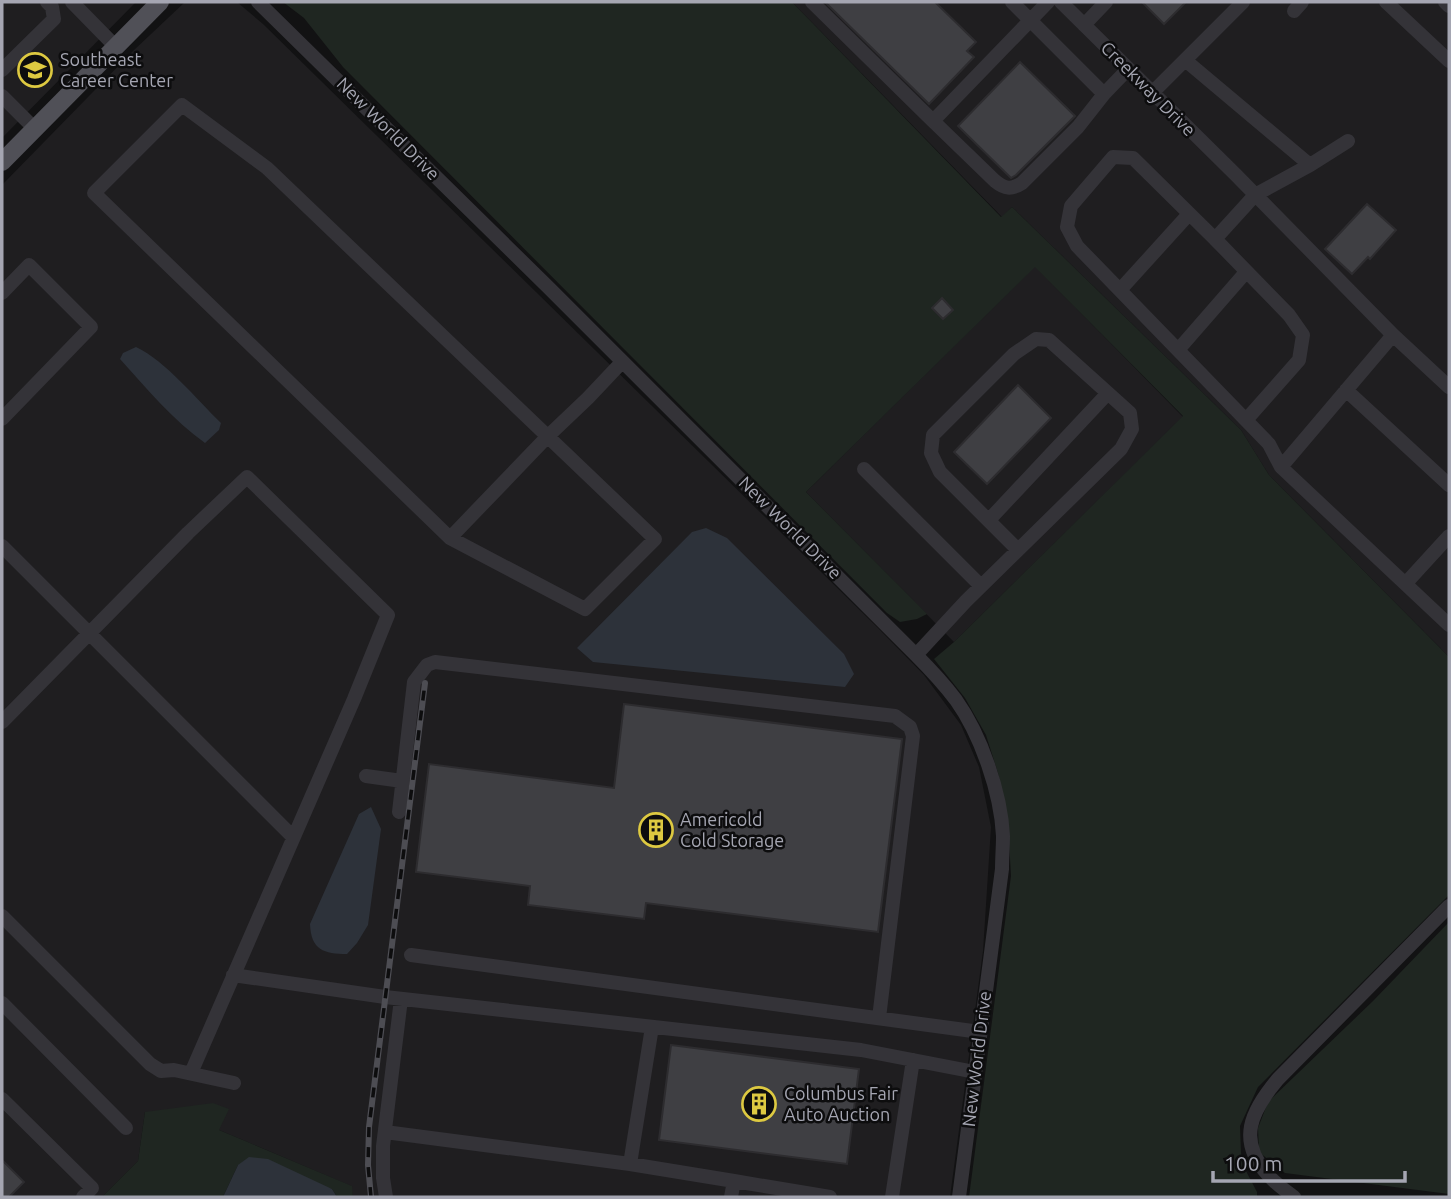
<svg xmlns="http://www.w3.org/2000/svg" width="1451" height="1199" viewBox="0 0 1451 1199" font-family="Ubuntu,sans-serif">
  <style>
    .built { fill: #1f1e20 }
    .green { fill: #1f2621 }
    .water { fill: #2d323a }
    .building { fill: #3f3f43; stroke: #2d2c2f; stroke-width: 2 }
    .lines { fill: none; stroke-linecap: round; stroke-linejoin: round }
    .minor { stroke: #343338; stroke-width: 14 }
    .major { stroke: #505057; stroke-width: 18 }
    .rail-casing { stroke: #4d4d53; stroke-width: 6 }
    .rail { stroke: #0d0d0e; stroke-width: 3.5; stroke-dasharray: 10; stroke-linecap: butt }
    .labels { text-anchor: middle; stroke-width: 5; stroke-linejoin: round; paint-order: stroke }
    .poi-label { font-size: 18px; fill: #a5a6b2; stroke: #0d0d0e; text-anchor: start }
    .street-label { font-size: 18px; fill: #a5a6b2; stroke: #0d0d0e }
  </style>
  <rect width="100%" height="100%" fill="#121213"/>
  <path class="built" d="M2,2H136L2,138Z
    M185,2H237L263,24L877,627L924,675L961,725L979,767L991,827L983,951L950,1197H353L351,1186L219,1130L145,1112L138,1161L102,1197H2V185L133,51Z
    M792,2H1449V657L1269,475L1241,430L1012,207L1002,217Z
    M1035,266L1183,417L954,642L806,492Z"/>
  <path class="green" d="M283,2H792L1001,217L1012,207L1241,430L1269,475L1449,657V895L1258,1087L1240,1126L1241,1153L1246,1171L1257,1192V1197H969L1011,876L1008,823L998,773L986,735L965,698L934,659L954,642L1183,416L1035,267L806,492L927,614L917,619L900,622L887,613L343,67L304,18Z
    M1449,922V1194L1285,1173L1259,1152L1258,1128L1268,1102L1373,1001Z
    M213,1103L229,1109L219,1130L352,1186L353,1197H337L332,1189L238,1165L223,1197H102L138,1161L145,1112Z"/>
  <path class="water" d="M136,347C167,362 196,399 221,423L219,430L205,443C173,420 147,389 120,359L123,353Z
    M706,528L727,538L844,654L854,674L845,687L593,662L577,648L692,532Z
    M371,807L381,829L368,925L357,943L347,954C324,954 311,950 310,924L359,814Z
    M249,1157L268,1159L332,1189L337,1197H223L238,1165Z"/>
  <path class="building" d="M825,2H935L976,42L967,51L974,57L929,104Z
    M1142,2H1186L1164,24Z
    M1020,62L1075,116L1016,175L1011,178L958,126Z
    M1367,204L1396,230L1370,259L1368,257L1352,274L1325,249Z
    M942,298L953,310L943,319L932,308Z
    M1018,385L1051,418L987,484L954,452Z
    M624,704L902,739L878,932L646,903L644,919L528,905L530,886L416,872L429,764L614,788Z
    M671,1045L859,1069L847,1164L659,1140Z
    M2,1160L24,1182L9,1197H2Z"/>
  <g class="lines">
    <path class="minor" d="M72,2L115,46
      M258,2L549,288L916,655C930,669 944,684 956,700C981,735 1001,793 1003,836C1003,847 1002,858 1002,869L959,1197
      M812,2L933,121L1048,2
      M1012,2L1104,94L1128,69
      M1061,2L1236,175L1393,335L1281,467L1449,625
      M1386,2L1449,61
      M1445,2L1449,6
      M1294,11L1302,2
      M1084,25L1106,2
      M1185,60L1310,165L1348,141
      M2,70L54,19L52,7L47,2
      M1152,93L1243,2
      M2,96L34,128
      M182,105L267,168L655,539L585,609L450,538L94,193Z
      M933,121L995,181C1005,189 1011,190 1022,183L1078,127L1104,94
      M1215,239L1289,315L1303,335L1299,360L1246,420
      M1120,290L1189,214
      M2,293L29,265L91,327L2,419
      M1393,335L1449,387
      M1178,350L1246,272
      M1346,390L1449,485
      M1281,467L1269,444L1077,246L1067,227L1071,206L1113,157L1133,158L1215,239L1255,195L1310,165
      M864,469L981,586
      M989,520L1108,393
      M450,538L547,437L588,398L622,362
      M2,546L293,837
      M1406,583L1449,536
      M916,655L966,601L1121,449L1132,429L1130,413L1049,340L1036,339L1014,354L933,435L931,453L940,472L1018,550
      M2,722L188,533L247,477L388,615L354,699L191,1073
      M366,776L402,781
      M399,812L414,682L427,665L435,662L895,716L910,727L913,736L879,1018
      M2,916L150,1064L161,1071L174,1070L234,1083
      M411,955L980,1032
      M233,975L385,997L861,1050L975,1072
      M2,1003L126,1128
      M652,1027L630,1164L734,1181L731,1197
      M2,1099L92,1188L83,1197
      M385,1132L630,1164
      M734,1181L830,1197
      M386,1197L383,1178V1146L401,999
      M892,1197L913,1060
      M1294,1197C1286,1191 1276,1184 1269,1176C1236,1141 1251,1111 1278,1079L1449,906"/>
    <path class="major" d="M2,162L160,2"/>
    <g class="rail-casing">
      <path id="rail" d="M371,1197L368,1165L369,1127L425,683"/>
    </g>
    <use href="#rail" class="rail"/>
  </g>
  <defs>
    <g id="school-ring" transform="scale(1.75)"><circle r="9.5" fill="#0d0d0e" stroke="#ddc941" stroke-width="1.5"/><path d="M0-5L7-2L0 1L-7-2ZM-4 1L0 2.5L4 1V4Q0 6-4 4Z" fill="#ddc941"/></g>
    <g id="building-ring" transform="scale(1.75)"><circle r="9.5" fill="#0d0d0e" stroke="#ddc941" stroke-width="1.5"/><path d="M-4-6H4V6H1V3H-1V6H-4ZM-2.5-4.3h1.7v1.8h-1.7ZM.8-4.3h1.7v1.8H.8ZM-2.5-1h1.7V.8h-1.7ZM.8-1h1.7V.8H.8Z" fill="#ddc941"/></g>
  </defs>
  <g fill-rule="evenodd">
    <use href="#school-ring" x="35" y="70"/>
    <use href="#building-ring" x="656" y="830"/>
    <use href="#building-ring" x="759" y="1104"/>
  </g>
  <g class="labels">
    <g class="poi-label">
      <text x="60" y="66">Southeast<tspan x="60" dy="21">Career Center</tspan></text>
      <text x="680" y="826">Americold<tspan x="680" dy="21">Cold Storage</tspan></text>
      <text x="784" y="1100">Columbus Fair<tspan x="784" dy="21">Auto Auction</tspan></text>
    </g>
    <g class="street-label">
      <text transform="translate(1148 89) rotate(45)" y="6">Creekway Drive</text>
      <text transform="translate(388 129) rotate(45)" y="6">New World Drive</text>
      <text transform="translate(790 528) rotate(45)" y="6">New World Drive</text>
      <text transform="translate(977 1059) rotate(-83)" y="6">New World Drive</text>
    </g>
  </g>
  <rect width="1451" height="1199" fill="none" stroke="#a5a6b2" stroke-width="7"/>
  <path d="M1213 1171v10h192v-10" fill="none" stroke="#a5a6b2" stroke-width="3.5"/>
  <text x="1224" y="1171" font-size="21" fill="#a5a6b2" stroke="#0d0d0e" stroke-width="5" paint-order="stroke">100 m</text>
</svg>
